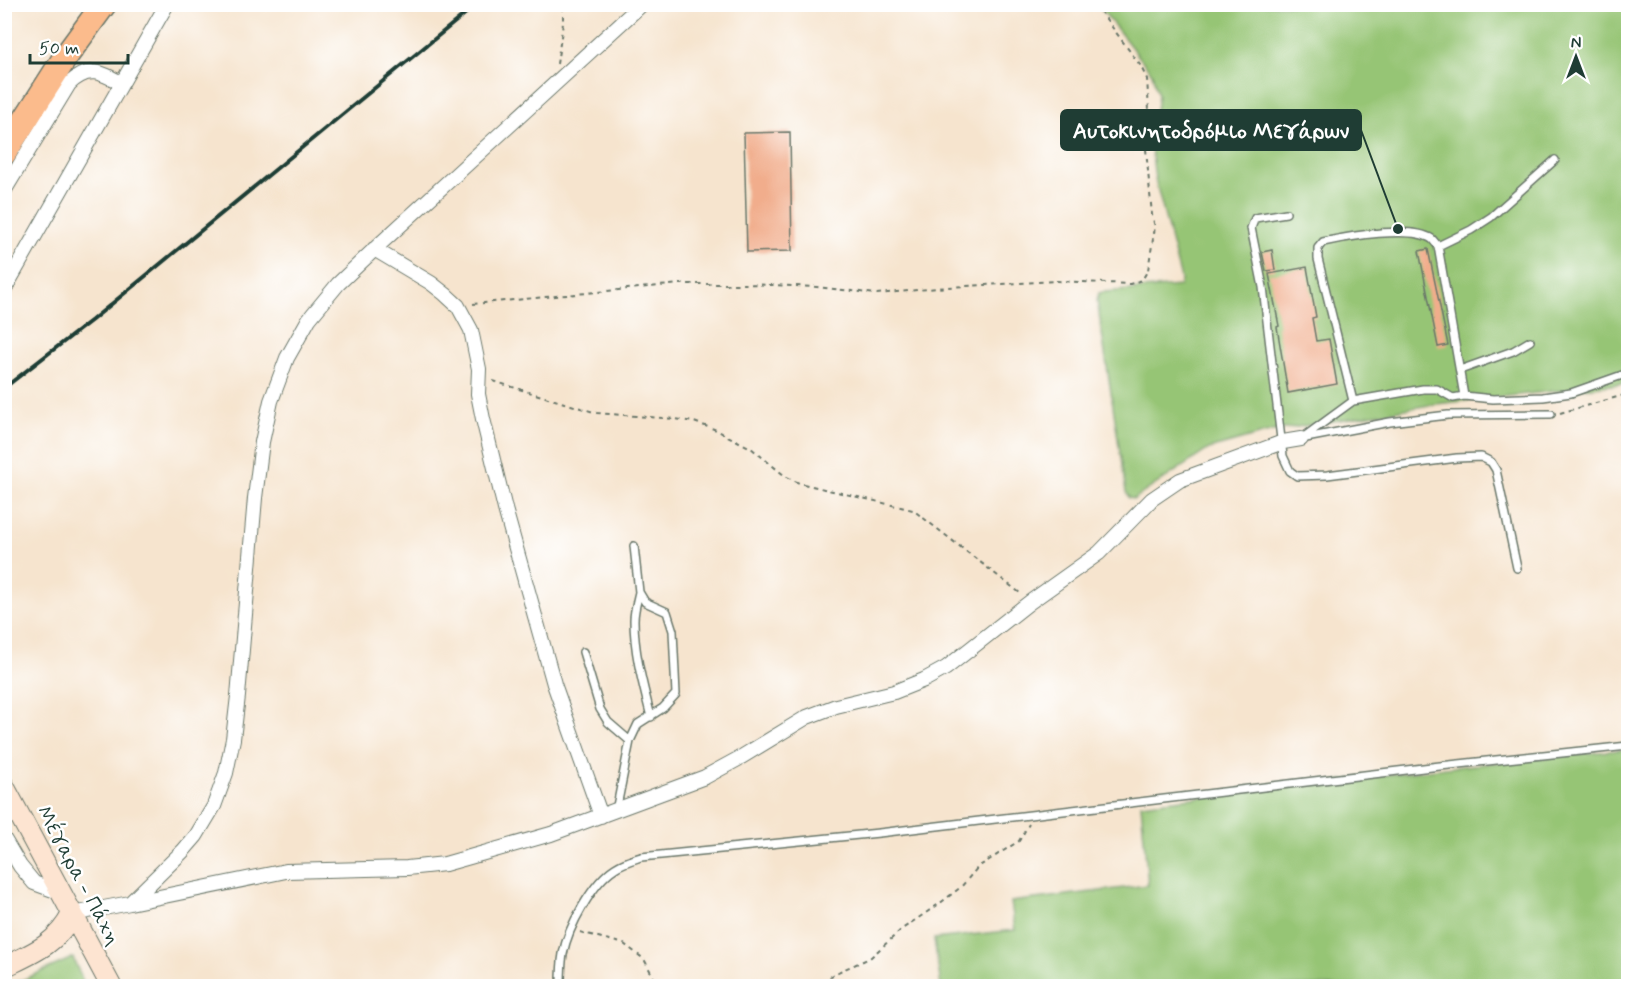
<svg xmlns="http://www.w3.org/2000/svg" width="1633" height="991" viewBox="0 0 1633 991" font-family="Mynerve,sans-serif">
  <style>
    .green { fill: #96c574; stroke: #5a8154; stroke-width: 1.5 }
    .building { fill: #f1ad8c }
    .lines { fill: none; stroke-linecap: round; stroke-linejoin: round }
    .lane-casing { stroke: #6a776a; stroke-width: 10 }
    .street-casing { stroke: #6a776a; stroke-width: 16 }
    .secondary-casing { stroke: #6a776a; stroke-width: 22 }
    .highway-casing { stroke: #6a776a; stroke-width: 27 }
    .path { stroke: #6a776a; stroke-width: 2; stroke-dasharray: 4.5 4.5; stroke-linecap: butt }
    .lane { stroke: #fff; stroke-width: 7 }
    .street { stroke: #fff; stroke-width: 14 }
    .secondary { stroke: #fde4d1; stroke-width: 20 }
    .highway { stroke: #fbbb8c; stroke-width: 24 }
    .rail { stroke: #1f3d34; stroke-width: 4 }
    .labels { text-anchor: middle; stroke-width: 5; stroke-linejoin: round; paint-order: stroke }
    .street-label { font-size: 21px; fill: #1f3d34; stroke: #fff }
    .leader { fill: none; stroke: #1f3d34; stroke-width: 2 }
    .callout-dot { fill: #1f3d34; stroke: #fff; stroke-width: 2 }
    .callout { fill: #1f3d34; stroke: #1f3d34; stroke-width: 2 }
    .callout-label { font-size: 22px; text-anchor: middle; font-weight: bold; fill: #fff }
  </style>
  <rect width="100%" height="100%" fill="#fff"/>
  <filter id="ink" filterUnits="userSpaceOnUse"><feTurbulence type="fractalNoise" baseFrequency=".0167" numOctaves="2"/><feDisplacementMap in="SourceGraphic" scale="12" xChannelSelector="R" yChannelSelector="G"/><feConvolveMatrix kernelMatrix="1 2 1 2 8 2 1 2 1" color-interpolation-filters="sRGB"/></filter>
  <filter id="wash" filterUnits="userSpaceOnUse"><feTurbulence type="fractalNoise" baseFrequency=".008" numOctaves="4" result="noise"/><feDisplacementMap in="SourceGraphic" scale="24" xChannelSelector="R" yChannelSelector="G"/><feGaussianBlur stdDeviation="1.35" result="paint"/><feColorMatrix in="noise" values="0 0 0 0 0 0 0 0 0 0 0 0 0 0 0 0 0 1.4 0 .05"/><feComposite in="paint" operator="in"/></filter>
  <g filter="url(#wash)">
    <rect width="100%" height="100%" fill="#f6e4ce"/>
    <path class="green" d="M1098,5H1628V383L1436,404L1273,431L1209,449L1134,499L1129,498L1126,492L1097,300L1099,293L1104,292L1180,286L1181,279L1155,179L1151,146L1158,95L1152,73Z
      M1628,749V986H941L934,939L1015,930L1011,902L1148,885L1141,804L1445,768Z
      M73,958L85,986H9L72,958Z"/>
    <g id="blocks">
      <path class="building" d="M790,132L792,251L747,252L744,133Z
        M1428,249L1448,345L1438,347L1419,251Z
        M1272,250L1275,270L1266,271L1262,252Z
        M1307,267L1316,317L1312,318L1316,341L1329,339L1337,384L1288,393L1277,327L1279,326L1269,274Z"/>
    </g>
  </g>
  <g filter="url(#ink)">
    <use href="#blocks" fill-opacity="0" stroke="#6a776a" stroke-width="1.5"/>
    <g class="lines">
      <g class="lane-casing">
        <path id="lane" d="M1286,213L1255,218L1251,228L1263,287L1283,456L1290,471L1297,476L1327,475L1457,458L1481,457L1491,462L1496,470L1517,568
          M1438,246L1471,230L1491,217L1555,160
          M1460,370L1513,351L1530,341
          M1353,401L1318,259V248L1323,242C1347,237 1411,225 1432,239C1434,241 1436,244 1438,246L1464,396
          M1306,438L1390,422L1448,415L1551,414
          M1301,439L1353,401L1423,389H1437L1453,398L1464,396L1493,399L1543,397L1571,393L1628,373
          M639,592C637,601 634,611 634,620C634,653 643,685 651,717
          M583,652L600,709L608,722L630,741
          M616,811L630,741L638,724L663,708L676,694L673,631L667,612L645,602L639,592L634,546
          M561,986C561,976 561,965 563,954C568,927 593,882 615,868C624,862 632,860 641,857L879,833L1440,766L1628,746"/>
      </g>
      <g class="street-casing">
        <path id="street" d="M4,191L69,84C88,65 101,72 121,83
          M374,249L431,283L445,294L458,306L471,330L479,369L478,394L483,419L505,509L554,684L601,816
          M4,290L167,4
          M4,839L20,866L34,883L61,893
          M130,903L286,871L407,868L445,864L551,834L705,777L738,759L807,717L836,706L894,692L924,680L946,668L1030,602L1099,553L1152,499L1180,480L1283,442L1301,439
          M72,914L130,903L183,851L196,836L214,806L226,773L233,739L238,696L255,498L262,442L271,401L287,358L309,319L338,284L380,244L642,4"/>
      </g>
      <g class="secondary-casing">
        <path id="secondary" d="M4,786L111,986
          M4,967C33,953 57,944 72,914"/>
      </g>
      <g class="highway-casing">
        <path id="highway" d="M4,153L66,56L104,4"/>
      </g>
      <path class="path" d="M557,64L563,23V4
        M473,304L680,284H748L817,287L877,294L948,287L1057,281L1130,284L1142,280L1148,270L1155,227L1152,215L1146,149V125L1149,110L1147,79L1140,65L1095,4
        M493,381L597,413L675,419L694,422L714,429L751,448L785,476L799,483L913,510L1020,593
        M1560,413L1628,394
        M580,932L624,944L644,959L658,986
        M814,986L840,971L870,958L902,929L939,904L961,887L978,867L1019,841L1029,824"/>
      <use href="#lane" class="lane"/>
      <use href="#street" class="street"/>
      <use href="#secondary" class="secondary"/>
      <use href="#highway" class="highway"/>
      <path class="rail" d="M4,388L92,320L477,4"/>
    </g>
  </g>
  <g class="labels">
    <g class="street-label">
      <text transform="translate(79 875) rotate(62)" y="7">Μέγαρα - Πάχη</text>
    </g>
  </g>
  <path class="leader" d="M1398 229L1361 130"/>
  <circle class="callout-dot" cx="1398" cy="229" r="6"/>
  <rect class="callout" x="1061" y="110" width="300" height="40" rx="6"/>
  <g class="callout-label">
    <text x="1211" y="138">Αυτοκινητοδρόμιο Μεγάρων</text>
  </g>
  <rect width="1633" height="991" fill="none" stroke="#fff" stroke-width="24"/>
  <g transform="translate(1576 57)" stroke="#ffffff" stroke-width="4.5" paint-order="stroke">
  <path d="M0-4.5L10 22L0 15L-10 22Z" fill="#1f3d34"/>
  <text y="-9" font-size="16" font-weight="bold" text-anchor="middle" fill="#1f3d34">N</text>
  </g>
  <path d="M30 54v9h98v-9" fill="none" stroke="#1f3d34" stroke-width="3"/>
  <text x="39" y="54" font-size="18" fill="#1f3d34" stroke="#ffffff" stroke-width="4.5" paint-order="stroke">50 m</text>
</svg>
